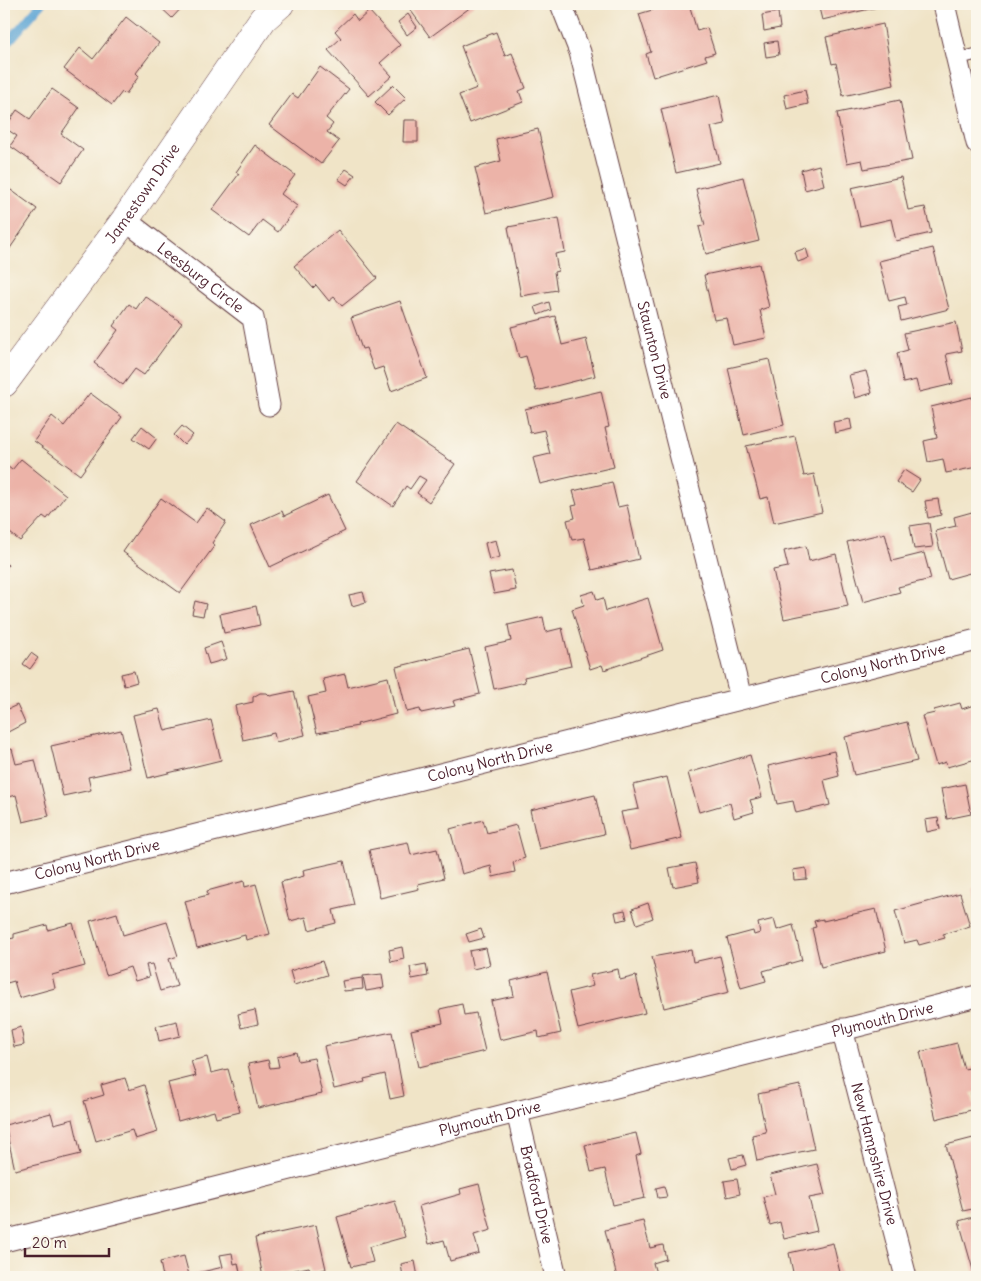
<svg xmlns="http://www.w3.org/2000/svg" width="981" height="1281" viewBox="0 0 981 1281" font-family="Delius,sans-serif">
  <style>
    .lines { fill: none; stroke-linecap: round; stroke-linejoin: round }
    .stream { stroke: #5da5d4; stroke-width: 9 }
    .building { fill: #ecb3a8 }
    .service-casing { stroke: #633d42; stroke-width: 13 }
    .minor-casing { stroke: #633d42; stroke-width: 23 }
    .tertiary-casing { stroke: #633d42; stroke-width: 29 }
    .service { stroke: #fff; stroke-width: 11 }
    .minor { stroke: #fff; stroke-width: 21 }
    .tertiary { stroke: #fff; stroke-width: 28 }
    .labels { text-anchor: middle; stroke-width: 5; stroke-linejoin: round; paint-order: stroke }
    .street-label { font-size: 15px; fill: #4a1f2b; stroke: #fbf7ec }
  </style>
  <rect width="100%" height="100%" fill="#fbf7ec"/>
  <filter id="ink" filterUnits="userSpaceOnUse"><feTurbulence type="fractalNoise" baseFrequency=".02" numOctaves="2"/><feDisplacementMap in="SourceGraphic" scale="10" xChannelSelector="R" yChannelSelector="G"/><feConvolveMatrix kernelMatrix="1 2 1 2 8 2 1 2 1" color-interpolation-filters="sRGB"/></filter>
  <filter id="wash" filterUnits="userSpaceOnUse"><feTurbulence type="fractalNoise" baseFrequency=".0096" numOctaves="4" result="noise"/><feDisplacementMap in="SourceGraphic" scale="20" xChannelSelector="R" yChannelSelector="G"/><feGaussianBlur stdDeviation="1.12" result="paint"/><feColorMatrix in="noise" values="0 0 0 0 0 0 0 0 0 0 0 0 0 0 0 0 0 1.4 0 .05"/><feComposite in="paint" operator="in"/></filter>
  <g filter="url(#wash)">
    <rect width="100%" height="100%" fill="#f0e4c7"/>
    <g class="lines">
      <path class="stream" d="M4,47L41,4"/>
    </g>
    <g id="blocks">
      <path class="building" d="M157,4H185L172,18Z
        M406,4H475L430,37Z
        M672,4H689L697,31L707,28L715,53L705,56L707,60L653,77L646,54L651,52L639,14Z
        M818,4H877L878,7L822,20Z
        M369,11L400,45L380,63L392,76L369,96L328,50L341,38L335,31L353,14L358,21Z
        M778,12L780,28L764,31L762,15Z
        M408,14L417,27L407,35L398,22Z
        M126,17L159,43L136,73L139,76L125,95L122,92L112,105L64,69L80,48L93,59Z
        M883,24L894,85L843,96L836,63L832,64L826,37Z
        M496,32L505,56L512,53L526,88L519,91L523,102L470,123L459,95L477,88L461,46Z
        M777,41L779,55L766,57L764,43Z
        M320,67L349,89L326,118L333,124L327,132L339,141L321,164L269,125L292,94L298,98Z
        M393,85L406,98L388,115L375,102Z
        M52,89L79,108L61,134L83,150L61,182L10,146L17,136L5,128L17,110L30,119Z
        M805,90L808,104L787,109L784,95Z
        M719,95L725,124L711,127L720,163L676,173L661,109Z
        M900,100L912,160L864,169L862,160L847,163L837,113Z
        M404,120H418V142H403Z
        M538,129L554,197L486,213L475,168L501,161L496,139Z
        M255,145L295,175L281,194L297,206L278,232L262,220L249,237L212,210L239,174L236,172Z
        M819,165L824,185L805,190L801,170Z
        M346,169L355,175L347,185L338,179Z
        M743,177L759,241L706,254L699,227L705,225L696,189Z
        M901,177L908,210L925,207L931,233L896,241L891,219L860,226L851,188Z
        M4,185L37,209L4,257Z
        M559,218L565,252L555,254L558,271L554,272L557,290L521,296L508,227Z
        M338,230L377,278L342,306L334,297L329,301L316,285L313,288L294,266Z
        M806,248L809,258L798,262L795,252Z
        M933,248L949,309L901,321L898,307L907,305L905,297L889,301L879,261Z
        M759,264L769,307L760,310L766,338L733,345L727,318L714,320L704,275Z
        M145,296L182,323L144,375L135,369L123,385L94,363L118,330L113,326L129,304L136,309Z
        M400,301L427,378L391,391L383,367L374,370L366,348L362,349L351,318Z
        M549,302L551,310L538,315L535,307Z
        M555,316L562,345L586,339L595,376L536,391L526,356L519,358L511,327Z
        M956,322L962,351L946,354L953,384L919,392L916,380L903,383L897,353L908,350L904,333Z
        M769,359L784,425L744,435L728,368Z
        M866,371L872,393L855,398L849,375Z
        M601,391L609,427L605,428L614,467L540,484L533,458L550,454L544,430L530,433L525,409Z
        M90,393L122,417L80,475L34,441L52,416L64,426Z
        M972,397L977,420V426H975L977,467L946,473L943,459L928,462L924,441L937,438L931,407Z
        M850,419L852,429L835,433L833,422Z
        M396,424L455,464L429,502L417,493L426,480L419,476L410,489L406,486L393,506L357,481Z
        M142,426L157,438L149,449L133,438Z
        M182,426L193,435L184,445L174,435Z
        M795,436L804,476L814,474L822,512L774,523L768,497L760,499L746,446Z
        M21,459L66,495L47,519L43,516L20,541L10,533L4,541V470L7,466L12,470Z
        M904,470L920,480L912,492L896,482Z
        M612,482L618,507L627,505L639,559L592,570L584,538L572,540L567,520L575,518L572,506L577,505L573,491Z
        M328,495L345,531L270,567L251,525L282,511L284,516Z
        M161,498L196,523L207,508L226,522L212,543L215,545L180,593L123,552Z
        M938,499L941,515L928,518L925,501Z
        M972,512L975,521L977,520V571L948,579L935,531L956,526L954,517Z
        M929,523L933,547L914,549L910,526Z
        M885,533L892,561L924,553L931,579L898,587L900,592L863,602L847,542Z
        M496,540L500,557L489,560L485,543Z
        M806,546L809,561L836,554L848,606L784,619L773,570L788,567L784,551Z
        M4,562L8,565L4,572Z
        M512,570L516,590L494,594L489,574Z
        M594,591L597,600L603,598L606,611L648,598L663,650L604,670L602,665L590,669L572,609L584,605L581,595Z
        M363,592L366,602L352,606L349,595Z
        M195,601L206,604L203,616L192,614Z
        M256,606L260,625L224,633L220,614Z
        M543,617L546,632L562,628L571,666L524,677L525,682L494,689L485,647L511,641L508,625Z
        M221,642L227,659L209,664L204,648Z
        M469,649L480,694L453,701L455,706L421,713L420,709L407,712L396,667Z
        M31,653L38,658L30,669L23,664Z
        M134,671L137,682L124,686L121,674Z
        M345,674L348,687L388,677L396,714L357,724L358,726L317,733L308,697L326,693L323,679Z
        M294,691L305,735L276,742L274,733L243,740L235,706L253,702V697L260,693H267L270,696Z
        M960,703L962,709L977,704V763L976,759L947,767L946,762L936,765L922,716L935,713L934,710Z
        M17,705L25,723L8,732L4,723V711Z
        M159,709L165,731L211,720L221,760L148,778L133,715Z
        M907,722L917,761L854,775L845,737Z
        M121,730L130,768L88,777L91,790L63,796L51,746Z
        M12,749L16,764L35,760L49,816L23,822L16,795L6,798L8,809L4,811V751Z
        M834,751L839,776L824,780L830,805L796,813L793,801L777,804L768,766Z
        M750,755L762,797L750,800L754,812L734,818L730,803L699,812L688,773Z
        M667,777L682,838L630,850L621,812L639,809L633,785Z
        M965,784L971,814L947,819L941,789Z
        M595,795L604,834L539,849L530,810Z
        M938,818L940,829L927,832L925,820Z
        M483,820L487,833L516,825L525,858L513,862L515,872L493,877L491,866L462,874L450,829Z
        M408,842L411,855L437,849L444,878L418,884L419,889L380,898L369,850Z
        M344,861L354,905L333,910L336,923L309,930L306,917L290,921L281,882L304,876L303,870Z
        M695,863L699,882L673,887L669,868Z
        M806,868L807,879L794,880L793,870Z
        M244,881L245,887L256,884L270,934L246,940L245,935L197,948L185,901L208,895L207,891Z
        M977,887V904H976L973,888Z
        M960,893L970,926L943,934L945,938L919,945L917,940L904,943L895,911Z
        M648,903L653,918L637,924L632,909Z
        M876,909L886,951L821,967L812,928L816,927L814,921L823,919V921Z
        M625,910L627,919L617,921L615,912Z
        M117,913L123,935L167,922L178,956L169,959L177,986L160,991L152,964L146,965L149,977L135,981L130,967L106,975L90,921Z
        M774,919L777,930L793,925L802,960L763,971L766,981L741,988L727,938L753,931L754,935L760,933L758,923Z
        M73,923L85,966L52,975L55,988L19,998L14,981L7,983L4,970V940L14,938V934L47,925L48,930Z
        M481,929L484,938L469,942L466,934Z
        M402,947L404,959L391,962L389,950Z
        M486,948L490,965L473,969L469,951Z
        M691,950L693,962L720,956L729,992L664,1008L652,957Z
        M322,961L327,975L294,985L290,971Z
        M426,964L428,976L412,979L410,967Z
        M618,969L620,980L636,976L645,1013L578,1029L569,992L593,986L590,975Z
        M547,972L561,1033L539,1038L538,1031L500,1040L491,1001L514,996L511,981Z
        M382,974L384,988L366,991L363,976Z
        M362,978L363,989L344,991L342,981Z
        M462,1004L464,1015L476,1013L485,1051L419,1067L411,1030L443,1023L440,1009Z
        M255,1010L258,1024L241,1028L238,1014Z
        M177,1021L180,1036L159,1041L156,1026Z
        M21,1027L24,1045L14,1047L11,1030Z
        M392,1032L404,1096L390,1099L385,1074L364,1079L365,1082L334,1089L324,1046Z
        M957,1043L964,1069L975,1067L977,1092L971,1093L975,1109L936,1119L920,1052Z
        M296,1052L298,1061L314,1058L322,1094L258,1108L248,1064L268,1060L270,1068L279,1067L277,1057Z
        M207,1057L211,1073L228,1069L240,1112L216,1118L214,1111L178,1121L168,1083L196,1076L191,1061Z
        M125,1078L129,1090L144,1085L158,1132L135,1139L132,1130L96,1141L84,1101L104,1095L101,1085Z
        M800,1085L814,1149L757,1161L752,1135L766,1132L758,1094Z
        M51,1113L54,1124L73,1119L81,1154L15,1170L5,1125Z
        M636,1133L641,1154L636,1156L645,1198L613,1205L605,1169L591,1172L585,1145Z
        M977,1137V1208L963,1211L946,1145Z
        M743,1155L746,1165L732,1169L729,1158Z
        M817,1164L825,1195L809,1198L817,1231L784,1239L780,1222L770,1225L763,1197L775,1194L770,1175Z
        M737,1179L740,1194L727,1197L724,1181Z
        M479,1184L491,1230L474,1235L479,1253L450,1261L444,1240L429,1244L419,1206L461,1194L460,1189Z
        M664,1186L667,1197L658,1198L656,1188Z
        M395,1201L405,1237L369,1247L373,1262L351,1267L337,1217Z
        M977,1216V1277H975L959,1221Z
        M643,1221L650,1248L663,1245L666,1259L653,1263L657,1277H617L605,1230Z
        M316,1225L326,1269L311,1273L309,1267L263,1277L255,1238Z
        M833,1243L841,1277H794L789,1253Z
        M232,1253L234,1264L238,1263L241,1277H163L160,1262L184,1256L189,1275L223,1267L220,1255Z
        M415,1261L418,1277H403L401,1264Z
        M140,1274L141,1277H129Z"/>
    </g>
  </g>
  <g filter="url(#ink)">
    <use href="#blocks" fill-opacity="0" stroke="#633d42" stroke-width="1"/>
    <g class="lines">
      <g class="service-casing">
        <path id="service" d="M957,59L977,54"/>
      </g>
      <g class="minor-casing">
        <g id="minor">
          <path id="s1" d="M561,4L580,52L741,698"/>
          <path d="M944,4L977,143"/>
          <path id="s2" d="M125,220L253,318L269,405"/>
          <path id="s3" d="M4,883L977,640"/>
          <path id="s4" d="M842,1029L906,1277"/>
          <path id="s5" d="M517,1112L556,1277"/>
          <path id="s6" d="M4,1241L977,996"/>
        </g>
      </g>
      <g class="tertiary-casing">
        <g id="tertiary">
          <path id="s7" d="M4,383L125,220L263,19L280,4"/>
        </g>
      </g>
      <use href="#service" class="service"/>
      <use href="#minor" class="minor"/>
      <use href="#tertiary" class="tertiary"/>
    </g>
  </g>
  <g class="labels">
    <g class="street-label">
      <text dy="5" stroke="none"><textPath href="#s7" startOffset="235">Jamestown Drive</textPath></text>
      <text dy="5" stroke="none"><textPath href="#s2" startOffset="95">Leesburg Circle</textPath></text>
      <text dy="5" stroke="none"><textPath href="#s1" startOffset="359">Staunton Drive</textPath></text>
      <text dy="5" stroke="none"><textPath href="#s3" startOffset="906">Colony North Drive</textPath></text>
      <text dy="5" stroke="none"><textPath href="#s3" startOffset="501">Colony North Drive</textPath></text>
      <text dy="5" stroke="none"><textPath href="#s3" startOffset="96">Colony North Drive</textPath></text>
      <text dy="5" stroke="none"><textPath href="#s6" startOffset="906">Plymouth Drive</textPath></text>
      <text dy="5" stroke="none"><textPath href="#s6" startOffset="501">Plymouth Drive</textPath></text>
      <text dy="5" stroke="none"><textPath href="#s4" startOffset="129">New Hampshire Drive</textPath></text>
      <text dy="5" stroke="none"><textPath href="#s5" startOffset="85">Bradford Drive</textPath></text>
    </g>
  </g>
  <rect width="981" height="1281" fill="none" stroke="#fbf7ec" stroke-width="20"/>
  <path d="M25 1248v8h84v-8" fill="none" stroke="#4a1f2b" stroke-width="2.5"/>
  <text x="32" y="1248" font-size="15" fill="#4a1f2b" stroke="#fbf7ec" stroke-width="4" paint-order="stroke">20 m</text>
</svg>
